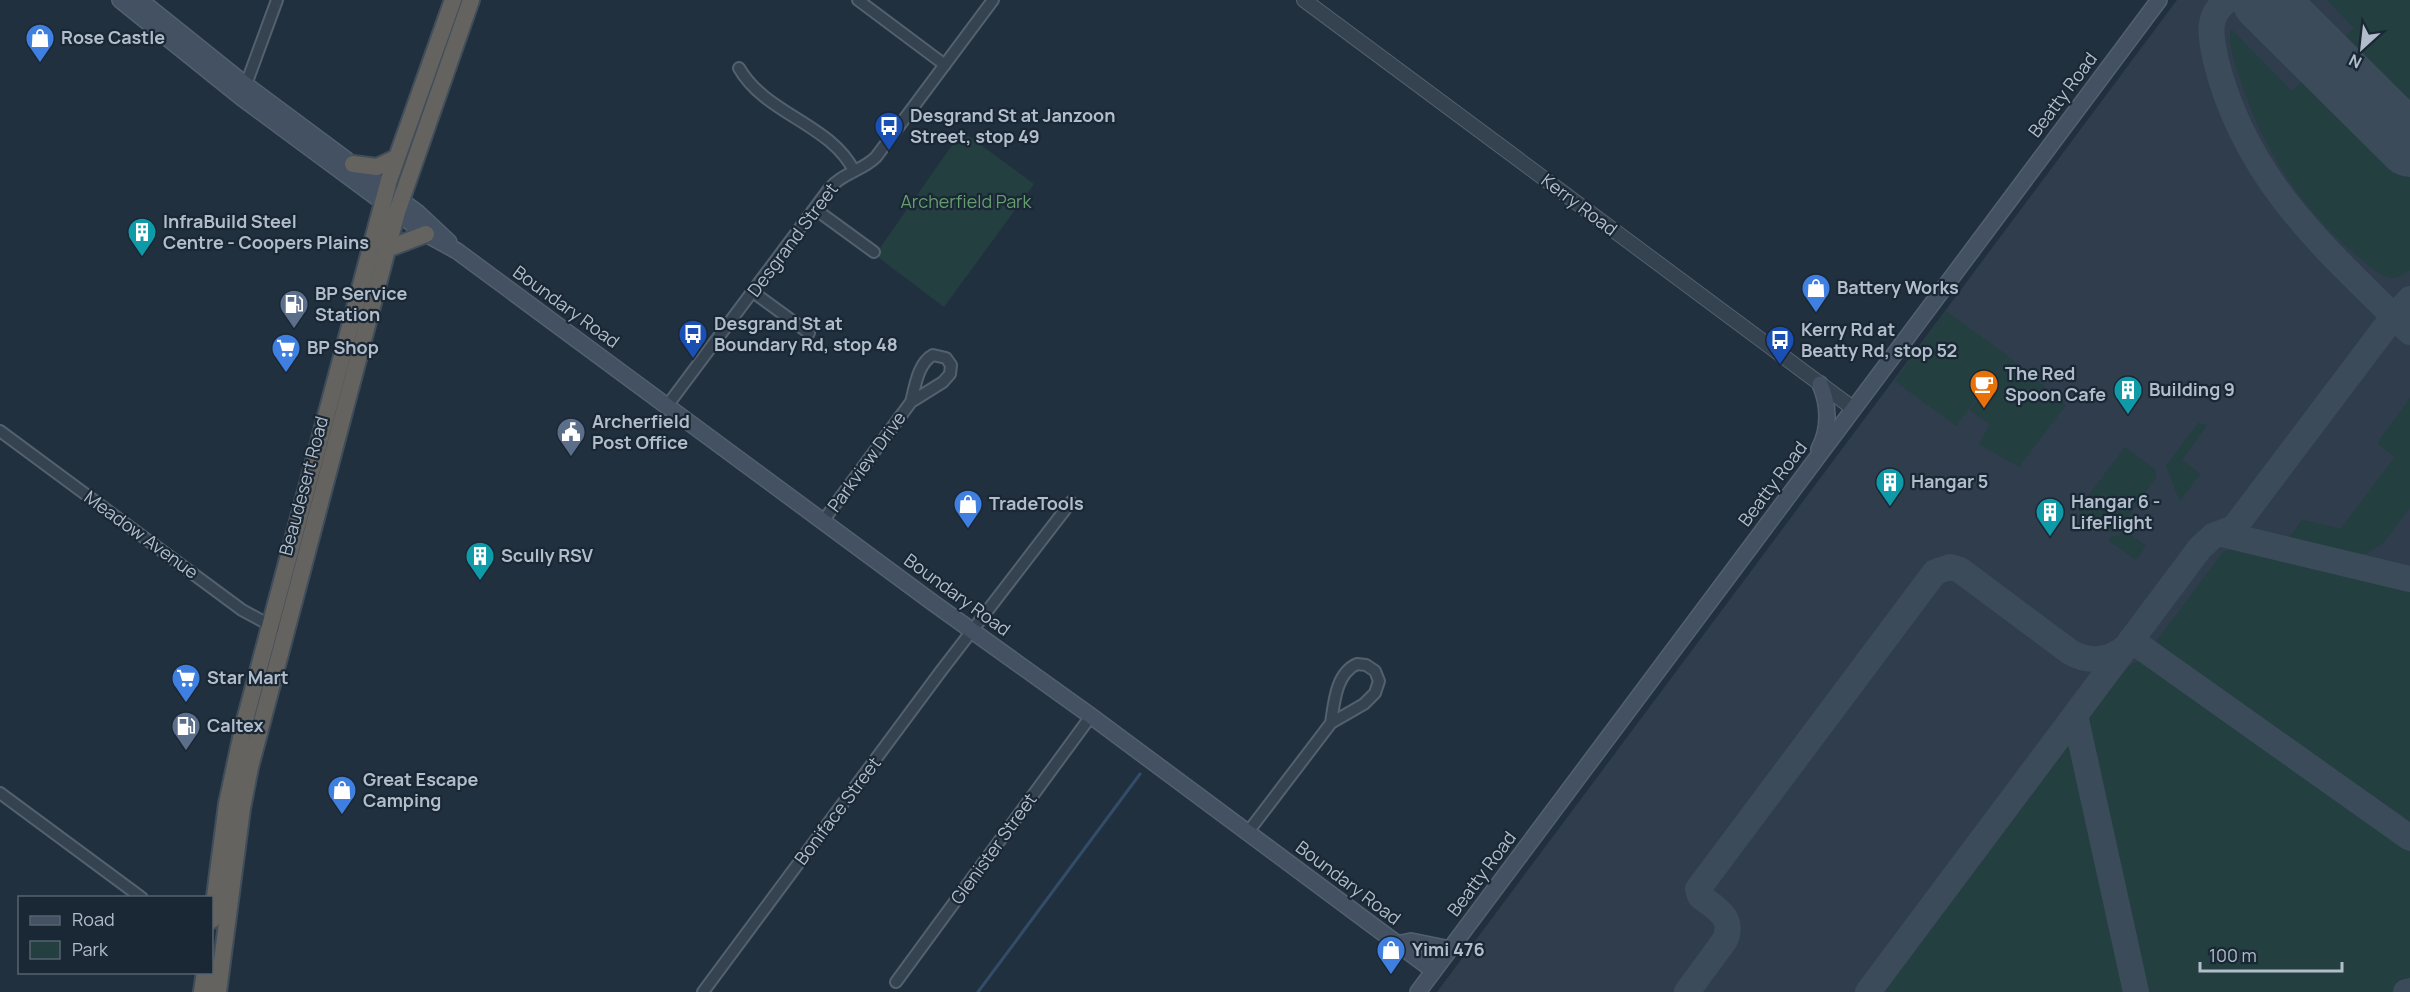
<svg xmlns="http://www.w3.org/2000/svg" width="2410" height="992" viewBox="0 0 2410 992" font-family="Manrope,sans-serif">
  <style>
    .airport { fill: #2f3d4c }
    .green { fill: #233f40 }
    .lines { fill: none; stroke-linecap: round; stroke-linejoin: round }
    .stream { stroke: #334d68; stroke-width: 3 }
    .taxiway { stroke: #3c4b5a; stroke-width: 26 }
    .runway { stroke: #3c4b5a; stroke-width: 64 }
    .minor-casing { stroke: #53606d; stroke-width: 14 }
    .tertiary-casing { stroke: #53606d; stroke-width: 16 }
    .secondary-casing { stroke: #53606d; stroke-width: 18 }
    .trunk-casing { stroke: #404d5a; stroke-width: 20 }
    .minor { stroke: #35424f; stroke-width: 10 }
    .tertiary { stroke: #35424f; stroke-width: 14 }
    .secondary { stroke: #435162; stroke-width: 15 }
    .trunk { stroke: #646360; stroke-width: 16 }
    .labels { text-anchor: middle; stroke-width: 4.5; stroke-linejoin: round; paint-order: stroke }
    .poi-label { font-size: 18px; font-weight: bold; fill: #b1bdca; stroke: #1a2734; text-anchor: start }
    .street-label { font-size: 18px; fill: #b1bdca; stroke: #1a2734 }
    .park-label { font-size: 18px; fill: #669d6e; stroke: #1a2734 }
  </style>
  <rect width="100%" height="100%" fill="#21303f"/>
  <path class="airport" d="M2177,0H2410V992H1437Z"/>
  <path class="green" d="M2327,0H2410V113L2340,43L2354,28Z
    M2231,29L2292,91L2308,75L2410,177V270L2396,278C2382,279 2371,267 2361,259C2304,213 2261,147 2240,78C2235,63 2228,45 2231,29Z
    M962,131L1034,184L944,307L875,255Z
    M1946,311L2008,356L1956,426L1895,381Z
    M2009,357L2066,405L2019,467L1979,444L1990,424L1970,410Z
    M2410,398V508L2384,542L2368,553L2356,556L2288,540L2302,520L2341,529L2395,457L2377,443Z
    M2198,423L2207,425L2182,460L2200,474L2180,501L2166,466Z
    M2125,447L2156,470V477L2117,532H2107L2078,510Z
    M2124,530L2146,546L2136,560L2109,541L2113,536H2119Z
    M2237,546L2410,589V992H1878L2119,671L2143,659L2223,552Z"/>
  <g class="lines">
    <path class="stream" d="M978,992L1140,774"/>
    <path class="taxiway" d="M2228,0C2205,15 2211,38 2216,61C2246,181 2326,250 2410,332
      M2244,0L2250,4L2269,8L2333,68
      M2401,136L2410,145
      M2222,534L2410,579
      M2131,640L2410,838
      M2075,715L2136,992
      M1687,992L1725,940C1735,917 1715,908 1700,896L1698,889L1935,572L1950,567L1960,570L2070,652C2089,663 2109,661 2126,647
      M1868,992L2200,548L2213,536L2234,528L2387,325L2410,299
      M2406,992L2410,991"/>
    <path class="runway" d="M2264,0L2410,145"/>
    <g class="minor-casing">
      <path id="minor" d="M858,0L945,65
        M739,68C765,114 831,124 854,171
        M244,90L277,0
        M815,209L874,252
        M753,292L809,333
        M667,406L829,189C842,173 862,171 876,157L993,0
        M0,431L242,610L275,628
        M823,521L911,402L943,382L950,374L951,365L946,358L933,355C918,363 915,387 911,402
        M0,793L142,898
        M1248,832L1331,723L1364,704L1375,693L1379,681L1375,671L1366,665L1357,664C1336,673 1334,703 1331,723
        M896,982L1091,716
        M703,992L941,671L1071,502"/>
    </g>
    <g class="tertiary-casing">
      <path id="tertiary" d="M1304,0L1854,409"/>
    </g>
    <g class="secondary-casing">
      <path id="secondary" d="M120,0L242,98L426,234L457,251L932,602L1091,716L1434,971
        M140,0L246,85L418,213L449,242
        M1819,449C1830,429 1829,404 1820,384
        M1397,944L1411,941L1450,949
        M1418,992L2159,0"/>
    </g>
    <g class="trunk-casing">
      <path id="trunk" d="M353,164L377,167L396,158
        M387,249L426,234
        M212,920L227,804L244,724L389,180L453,0
        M202,992L205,972
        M218,992L242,808L250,767L397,212L471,0"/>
    </g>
    <use href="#minor" class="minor"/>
    <use href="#tertiary" class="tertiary"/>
    <use href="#secondary" class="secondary"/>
    <use href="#trunk" class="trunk"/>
  </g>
  <defs>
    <g id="shop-pin" transform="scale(1.5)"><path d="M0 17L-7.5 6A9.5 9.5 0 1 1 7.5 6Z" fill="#3f7fe0" stroke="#1a2734"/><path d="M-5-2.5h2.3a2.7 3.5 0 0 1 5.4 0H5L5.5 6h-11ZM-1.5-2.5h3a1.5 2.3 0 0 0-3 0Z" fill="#fff"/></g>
    <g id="bus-pin" transform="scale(1.5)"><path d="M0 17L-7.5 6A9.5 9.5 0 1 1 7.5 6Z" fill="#1a4fb4" stroke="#1a2734"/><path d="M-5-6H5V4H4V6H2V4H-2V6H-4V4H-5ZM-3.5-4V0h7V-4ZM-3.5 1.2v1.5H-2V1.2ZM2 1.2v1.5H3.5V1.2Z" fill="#fff"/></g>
    <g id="building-pin" transform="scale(1.5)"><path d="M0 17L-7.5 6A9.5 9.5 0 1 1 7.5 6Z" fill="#0f9aa8" stroke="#1a2734"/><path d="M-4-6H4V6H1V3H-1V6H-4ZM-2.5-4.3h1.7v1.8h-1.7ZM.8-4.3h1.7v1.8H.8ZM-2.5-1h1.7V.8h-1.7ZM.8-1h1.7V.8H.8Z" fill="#fff"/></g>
    <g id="fuel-pin" transform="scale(1.5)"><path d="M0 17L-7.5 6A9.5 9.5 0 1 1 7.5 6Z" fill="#5c6f8a" stroke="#1a2734"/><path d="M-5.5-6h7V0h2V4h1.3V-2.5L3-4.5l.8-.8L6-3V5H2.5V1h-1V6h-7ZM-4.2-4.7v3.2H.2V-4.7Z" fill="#fff"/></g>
    <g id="supermarket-pin" transform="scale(1.5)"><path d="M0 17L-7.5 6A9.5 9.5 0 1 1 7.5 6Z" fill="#3f7fe0" stroke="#1a2734"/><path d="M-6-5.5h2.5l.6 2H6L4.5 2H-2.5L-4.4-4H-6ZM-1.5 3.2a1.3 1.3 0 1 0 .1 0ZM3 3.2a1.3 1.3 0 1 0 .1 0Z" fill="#fff"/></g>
    <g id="cafe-pin" transform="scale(1.5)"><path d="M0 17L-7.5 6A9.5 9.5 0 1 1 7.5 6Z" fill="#e8710a" stroke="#1a2734"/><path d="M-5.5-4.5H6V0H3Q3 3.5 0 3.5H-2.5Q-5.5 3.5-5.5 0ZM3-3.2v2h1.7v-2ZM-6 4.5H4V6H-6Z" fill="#fff"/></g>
    <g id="civic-pin" transform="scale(1.5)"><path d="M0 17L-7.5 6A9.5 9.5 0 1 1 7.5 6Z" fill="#5c6f8a" stroke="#1a2734"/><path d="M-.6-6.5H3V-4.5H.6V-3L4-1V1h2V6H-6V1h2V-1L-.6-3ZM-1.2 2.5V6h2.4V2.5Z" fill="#fff"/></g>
  </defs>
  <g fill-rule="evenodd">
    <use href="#shop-pin" x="40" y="38"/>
    <use href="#bus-pin" x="889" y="126"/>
    <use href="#building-pin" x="142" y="232"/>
    <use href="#shop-pin" x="1816" y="288"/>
    <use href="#fuel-pin" x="294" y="304"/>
    <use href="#bus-pin" x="693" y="334"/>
    <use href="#bus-pin" x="1780" y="340"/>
    <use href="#supermarket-pin" x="286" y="348"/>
    <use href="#cafe-pin" x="1984" y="384"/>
    <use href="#building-pin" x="2128" y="390"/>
    <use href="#civic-pin" x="571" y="432"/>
    <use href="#building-pin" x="1890" y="482"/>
    <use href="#shop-pin" x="968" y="504"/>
    <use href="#building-pin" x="2050" y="512"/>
    <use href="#building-pin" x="480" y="556"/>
    <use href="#supermarket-pin" x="186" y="678"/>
    <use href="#fuel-pin" x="186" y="726"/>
    <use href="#shop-pin" x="342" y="790"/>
    <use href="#shop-pin" x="1391" y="950"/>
  </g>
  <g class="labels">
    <g class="poi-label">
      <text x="61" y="44">Rose Castle</text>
      <text x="910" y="122">Desgrand St at Janzoon<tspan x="910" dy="21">Street, stop 49</tspan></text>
      <text x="163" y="228">InfraBuild Steel<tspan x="163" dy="21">Centre - Coopers Plains</tspan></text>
      <text x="1837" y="294">Battery Works</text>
      <text x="315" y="300">BP Service<tspan x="315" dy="21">Station</tspan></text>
      <text x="714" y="330">Desgrand St at<tspan x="714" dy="21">Boundary Rd, stop 48</tspan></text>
      <text x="1801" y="336">Kerry Rd at<tspan x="1801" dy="21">Beatty Rd, stop 52</tspan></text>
      <text x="307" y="354">BP Shop</text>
      <text x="2005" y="380">The Red<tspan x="2005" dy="21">Spoon Cafe</tspan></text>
      <text x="2149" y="396">Building 9</text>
      <text x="592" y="428">Archerfield<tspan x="592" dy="21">Post Office</tspan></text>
      <text x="1911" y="488">Hangar 5</text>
      <text x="2071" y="508">Hangar 6 -<tspan x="2071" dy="21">LifeFlight</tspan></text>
      <text x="989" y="510">TradeTools</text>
      <text x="501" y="562">Scully RSV</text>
      <text x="207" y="684">Star Mart</text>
      <text x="207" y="732">Caltex</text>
      <text x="363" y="786">Great Escape<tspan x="363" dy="21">Camping</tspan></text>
      <text x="1412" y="956">Yimi 476</text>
    </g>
    <g class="street-label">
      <text transform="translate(2063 95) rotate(-53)" y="6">Beatty Road</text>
      <text transform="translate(1579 205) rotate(37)" y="6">Kerry Road</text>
      <text transform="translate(793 240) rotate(-53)" y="6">Desgrand Street</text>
      <text transform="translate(566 307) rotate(36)" y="6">Boundary Road</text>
      <text transform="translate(867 462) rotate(-54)" y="6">Parkview Drive</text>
      <text transform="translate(1773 484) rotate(-53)" y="6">Beatty Road</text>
      <text transform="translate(304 486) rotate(-75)" y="6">Beaudesert Road</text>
      <text transform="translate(141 535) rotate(36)" y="6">Meadow Avenue</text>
      <text transform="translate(957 595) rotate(36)" y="6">Boundary Road</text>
      <text transform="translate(838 811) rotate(-53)" y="6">Boniface Street</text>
      <text transform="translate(994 849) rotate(-54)" y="6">Glenister Street</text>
      <text transform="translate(1482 874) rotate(-53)" y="6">Beatty Road</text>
      <text transform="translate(1348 883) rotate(37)" y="6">Boundary Road</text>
    </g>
    <g class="park-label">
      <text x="966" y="208">Archerfield Park</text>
    </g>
  </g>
  <rect x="18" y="896" width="195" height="78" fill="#1a2734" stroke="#566370" stroke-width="1.5"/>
  <rect x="30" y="916" width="30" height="9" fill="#435162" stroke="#566370" stroke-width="1.5"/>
  <text x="72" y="926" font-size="18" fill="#b1bdca">Road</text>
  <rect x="30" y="941" width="30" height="18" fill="#233f40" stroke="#566370" stroke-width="1.5"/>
  <text x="72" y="956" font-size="18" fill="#b1bdca">Park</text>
  <g transform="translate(2362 48) rotate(207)" stroke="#1a2734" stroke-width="4.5" paint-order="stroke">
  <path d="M0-4.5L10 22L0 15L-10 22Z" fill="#b1bdca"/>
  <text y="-9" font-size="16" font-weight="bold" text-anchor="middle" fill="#b1bdca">N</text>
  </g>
  <path d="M2200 962v9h142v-9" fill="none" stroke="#b1bdca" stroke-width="3"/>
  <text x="2209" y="962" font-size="18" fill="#b1bdca" stroke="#1a2734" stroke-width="4.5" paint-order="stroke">100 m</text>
</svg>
